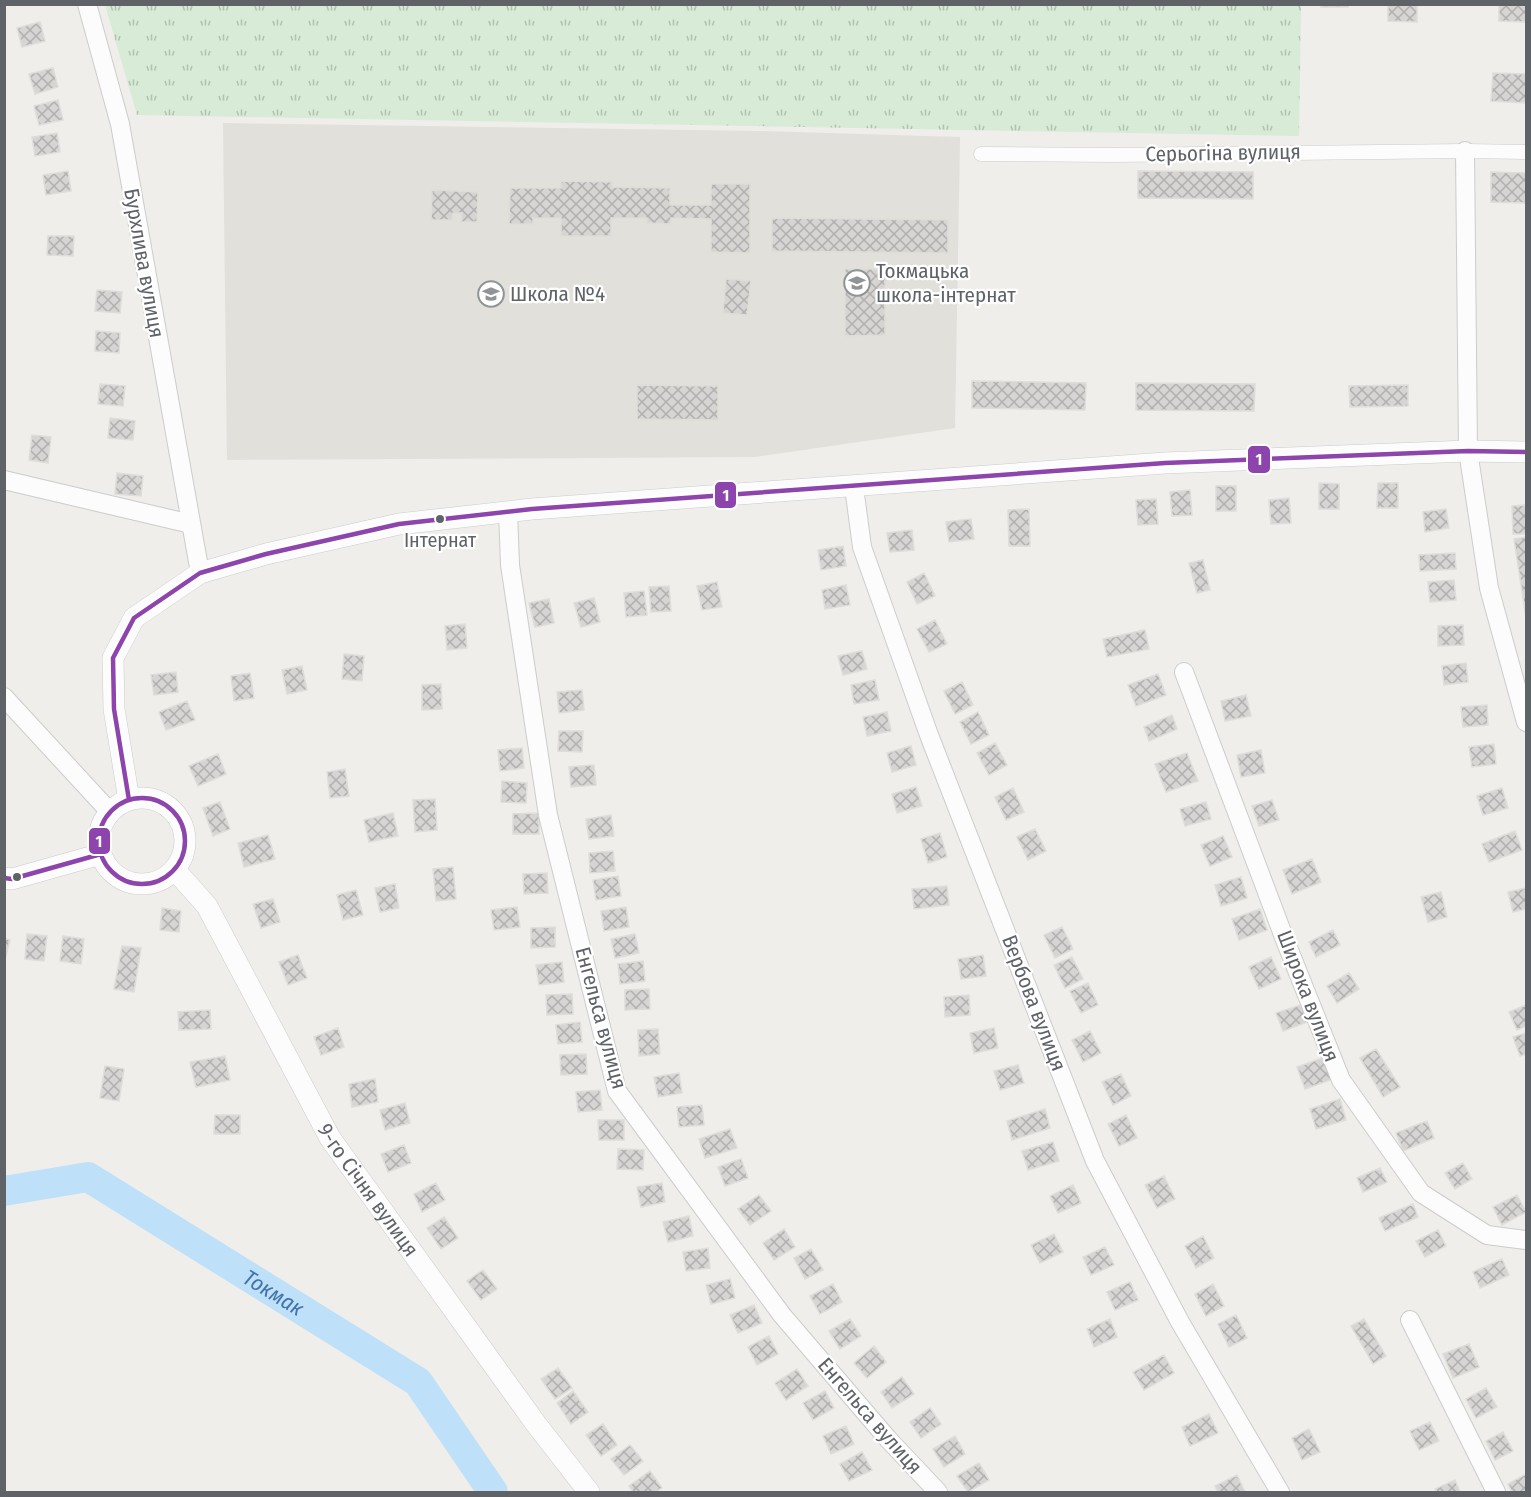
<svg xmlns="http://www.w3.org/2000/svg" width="1531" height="1497" viewBox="0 0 1531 1497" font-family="'Fira Sans Condensed',sans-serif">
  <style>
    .education { fill: #e2e0da }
    .grass { fill: url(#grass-tufts) }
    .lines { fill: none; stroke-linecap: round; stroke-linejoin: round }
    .river { stroke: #bfe0f9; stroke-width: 30 }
    .building { fill: url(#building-cross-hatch); stroke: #deddd9; stroke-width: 1.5 }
    .pedestrian-casing { stroke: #cbcccc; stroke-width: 15 }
    .minor-casing { stroke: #cbcccc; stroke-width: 20 }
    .tertiary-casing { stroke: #cbcccc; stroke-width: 22 }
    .pedestrian { stroke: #fdfcfc; stroke-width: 14 }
    .minor { stroke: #fdfcfc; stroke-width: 18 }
    .tertiary { stroke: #fdfcfc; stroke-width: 21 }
    .bus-1-casing { stroke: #fff; stroke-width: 9 }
    .bus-1 { stroke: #8e44ad; stroke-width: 4.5 }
    .bus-dot { fill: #5f6368; stroke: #fff; stroke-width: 2 }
    .labels { text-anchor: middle; stroke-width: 4.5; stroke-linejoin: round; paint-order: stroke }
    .bus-label { font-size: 20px; fill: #5f6368; stroke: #fff }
    .street-label { font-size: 21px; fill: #5f6368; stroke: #fff }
    .poi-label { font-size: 21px; fill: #5f6368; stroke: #fff; text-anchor: start }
    .water-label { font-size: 22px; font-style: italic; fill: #4174aa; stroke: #fff }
    .line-badge { stroke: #fff; stroke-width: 2 }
    .badge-label { font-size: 16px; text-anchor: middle; font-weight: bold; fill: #fff }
  </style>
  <defs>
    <pattern id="grass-tufts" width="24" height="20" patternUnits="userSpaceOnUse" patternTransform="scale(1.5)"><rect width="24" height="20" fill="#d8ebd6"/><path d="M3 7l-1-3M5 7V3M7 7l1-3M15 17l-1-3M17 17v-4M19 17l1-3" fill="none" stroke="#b2c2b1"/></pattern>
    <pattern id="building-cross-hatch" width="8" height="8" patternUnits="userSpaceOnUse" patternTransform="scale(1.5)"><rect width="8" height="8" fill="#d6d5d3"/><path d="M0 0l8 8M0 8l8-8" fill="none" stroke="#b1b0af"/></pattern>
  </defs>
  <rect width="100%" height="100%" fill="#efeeea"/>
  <path class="education" d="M223,123L759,131L960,137L955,428L755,457L227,460Z"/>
  <path class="grass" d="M105,5H1301L1299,136L137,115Z"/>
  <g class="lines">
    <path class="river" id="s1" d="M4,1191L88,1177L418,1382L493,1492"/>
  </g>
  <path class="building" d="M1321,4H1348V7H1321Z
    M1388,4H1417V22L1388,21Z
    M1499,4H1526V22L1499,21Z
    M40,22L45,41L22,47L17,28Z
    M53,68L58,87L35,94L29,74Z
    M1493,73L1526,74V103L1491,101Z
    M58,100L63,120L39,125L34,106Z
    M57,133L60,152L35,156L32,137Z
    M68,171L71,191L46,195L43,175Z
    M1138,171L1253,172V199L1138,198Z
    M1491,172L1526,173V203L1491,202Z
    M561,181L612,182V187L670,188V205H711V184H750V253L711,252V219L671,218V224L647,223V218H611V236H561V218H533V224H509L510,188H561Z
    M432,190L478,192L477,222H461L462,213H453L452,220H431Z
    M772,218L948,220V253L772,251Z
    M48,236H74L73,256L47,255Z
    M845,269H885V335L845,336Z
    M726,279L751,281L747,315L723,313Z
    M97,290L122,292L120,313L95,311Z
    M96,331L120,333L119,353L95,351Z
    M972,381L1086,383L1085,410L972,408Z
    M1136,383L1255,384L1254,411L1136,410Z
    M100,384L125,386L123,406L98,404Z
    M637,385L718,386V420L637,419Z
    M1408,385V406L1350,407L1349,386Z
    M110,418L135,421L133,440L108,438Z
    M32,435L51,437L48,463L29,460Z
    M117,473L143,476L141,496L115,494Z
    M1319,483L1339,484V509H1319Z
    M1378,483H1398V508H1377Z
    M1216,486H1236V511H1216Z
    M1190,490L1192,515L1172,516L1170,492Z
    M1289,498L1291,523L1271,524L1269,500Z
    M1156,499L1158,524L1138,525L1136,500Z
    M1526,505V534H1513L1512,506Z
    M1029,509L1030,546H1009L1008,510Z
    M1446,509L1449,528L1425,532L1423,512Z
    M971,519L974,539L949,542L946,522Z
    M912,530L914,550L890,552L887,533Z
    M1526,537V618L1514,539Z
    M843,546L846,566L821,570L818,550Z
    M1455,553L1456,569L1420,571L1419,555Z
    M1203,560L1210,590L1197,593L1189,563Z
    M924,573L935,596L917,604L907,582Z
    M1454,580L1456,600L1430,602L1428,582Z
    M717,582L722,607L702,610L697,586Z
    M846,585L850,605L825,609L822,590Z
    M669,586L671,611L651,612L649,587Z
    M644,591L647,615L626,617L624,593Z
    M594,598L600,622L581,627L574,603Z
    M549,599L554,623L535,627L529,603Z
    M935,620L947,644L929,652L917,629Z
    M465,624L467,648L447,650L445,626Z
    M1463,625L1464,645L1438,646V626Z
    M1145,630L1149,649L1107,657L1103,639Z
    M862,651L867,669L843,675L838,656Z
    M344,654L364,656L362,681L342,679Z
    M1466,663L1468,682L1444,685L1442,666Z
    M302,666L307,690L287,694L282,670Z
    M176,672L178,692L154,695L151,675Z
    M250,673L254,698L234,701L231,676Z
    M1158,674L1166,695L1136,706L1128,685Z
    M875,680L879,700L854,704L851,685Z
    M962,682L973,705L955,714L944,691Z
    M441,684L442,709L422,710V685Z
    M582,690L584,710L559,713L557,692Z
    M1246,695L1251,716L1225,721L1221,701Z
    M187,701L195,720L166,730L159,712Z
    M1487,705L1488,725L1463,727L1461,707Z
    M887,712L891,731L867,736L863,717Z
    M978,712L989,735L971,744L960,722Z
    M1172,715L1177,729L1149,741L1144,727Z
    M559,731H583L582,752L558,751Z
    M995,743L1007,765L989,775L977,753Z
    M1494,744L1496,764L1472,767L1469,747Z
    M911,746L916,765L892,772L887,753Z
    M522,748L524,768L500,771L498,750Z
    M1261,750L1265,773L1241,777L1237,755Z
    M1187,753L1198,781L1166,792L1155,764Z
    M218,754L226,774L198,786L189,766Z
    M594,765L596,785L571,787L569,767Z
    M345,769L349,796L330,798L327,772Z
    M502,781L527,783L526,803L501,802Z
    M916,787L922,806L897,813L892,794Z
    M1013,788L1024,812L1006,820L995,797Z
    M1502,788L1508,808L1483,815L1477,796Z
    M435,799L437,830L415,832L413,800Z
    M1272,800L1279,820L1259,826L1252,806Z
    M220,802L230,829L213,836L203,808Z
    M1206,802L1211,819L1185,826L1180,809Z
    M393,813L398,836L369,842L364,820Z
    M539,813V834H513V814Z
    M611,815L614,836L589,839L586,819Z
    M1035,829L1046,851L1028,860L1017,837Z
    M1515,831L1522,850L1489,862L1482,844Z
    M940,833L947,857L928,863L921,839Z
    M268,835L275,859L244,867L238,843Z
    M1223,836L1232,857L1210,866L1201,845Z
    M613,851L615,871L590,873L589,853Z
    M1312,859L1321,882L1292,894L1283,870Z
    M453,867L456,899L436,901L433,869Z
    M547,873L548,893L524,894L523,874Z
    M618,876L621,896L596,900L593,880Z
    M1241,877L1247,898L1221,906L1215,885Z
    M395,884L399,908L380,912L375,888Z
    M947,886L949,905L914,909L912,889Z
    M1526,888V909L1513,912L1508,892Z
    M356,890L363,915L343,920L337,895Z
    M1441,892L1447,917L1428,922L1421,897Z
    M273,899L280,922L261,928L253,904Z
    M517,907L520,927L494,930L491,910Z
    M626,907L629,927L604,931L601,911Z
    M162,908L181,911L179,932L160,930Z
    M1260,909L1267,930L1239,940L1232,919Z
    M555,927V947L531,948V928Z
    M1062,927L1073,949L1055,958L1044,935Z
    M1333,930L1340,945L1316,957L1309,942Z
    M27,934L47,936L44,961L25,959Z
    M635,934L639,953L615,958L611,939Z
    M63,936L84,939L81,964L60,961Z
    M4,938L10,940L4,964Z
    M122,946L141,948L134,992L114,989Z
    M298,955L307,978L288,985L279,962Z
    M983,955L986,976L961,979L958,959Z
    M1072,957L1083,979L1065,988L1054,965Z
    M1271,957L1281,979L1259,989L1249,967Z
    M643,961L645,981L620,984L618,964Z
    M562,962L564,982L539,985L536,965Z
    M1349,973L1359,989L1337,1003L1327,986Z
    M1088,983L1098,1005L1081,1013L1070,991Z
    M649,989L650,1009L625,1010V990Z
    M572,994L573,1014L547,1015L546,995Z
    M969,995L970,1015L945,1017L944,997Z
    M1301,1005L1307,1022L1283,1031L1276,1013Z
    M1526,1005V1026L1517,1030L1509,1012Z
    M210,1010L211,1029L179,1030L178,1012Z
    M580,1022L582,1042L558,1044L556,1025Z
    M338,1028L344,1047L321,1055L314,1037Z
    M994,1028L998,1048L974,1053L970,1033Z
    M658,1029L660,1054L639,1056L638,1030Z
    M1090,1031L1101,1053L1083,1062L1072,1040Z
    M1526,1033V1054L1520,1056L1513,1037Z
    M1376,1049L1400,1087L1383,1097L1360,1058Z
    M586,1054L587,1074L561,1075L560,1055Z
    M225,1056L230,1080L196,1087L190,1062Z
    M1325,1057L1333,1079L1305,1089L1297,1067Z
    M1018,1065L1024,1083L1000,1090L994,1071Z
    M105,1066L124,1069L119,1101L100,1098Z
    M679,1073L682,1093L658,1097L654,1077Z
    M1121,1074L1131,1096L1113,1105L1102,1082Z
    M375,1079L378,1102L352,1107L349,1084Z
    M600,1090L602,1110L578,1112L576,1092Z
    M1340,1099L1346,1120L1316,1129L1310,1109Z
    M405,1103L410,1123L385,1130L380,1110Z
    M702,1105L704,1125L679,1127L677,1107Z
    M1045,1109L1050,1128L1012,1140L1007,1121Z
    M215,1115H240V1134H214Z
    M1126,1115L1137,1138L1119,1146L1108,1124Z
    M598,1120H624V1140H599Z
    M1427,1121L1434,1138L1403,1151L1396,1133Z
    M730,1129L737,1148L705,1158L699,1139Z
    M1053,1142L1059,1161L1028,1170L1022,1151Z
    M404,1145L411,1163L388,1172L381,1154Z
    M618,1149L644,1150L643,1170L617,1169Z
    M741,1159L748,1178L725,1186L718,1167Z
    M1463,1163L1472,1179L1455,1189L1445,1173Z
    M1380,1168L1387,1182L1363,1192L1357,1178Z
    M1164,1176L1175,1199L1157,1208L1145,1185Z
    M436,1183L445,1200L422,1212L414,1194Z
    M662,1183L665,1202L641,1207L637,1187Z
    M1073,1185L1081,1203L1058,1213L1050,1196Z
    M759,1195L771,1211L750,1225L738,1209Z
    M1517,1195L1526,1212L1502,1225L1493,1207Z
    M1413,1204L1418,1217L1385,1231L1379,1218Z
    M689,1216L693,1236L668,1242L663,1222Z
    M444,1217L458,1238L441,1249L427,1228Z
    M784,1229L795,1247L774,1260L763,1243Z
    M1438,1230L1446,1246L1425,1257L1416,1241Z
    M1054,1234L1063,1252L1040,1263L1031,1245Z
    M1203,1236L1214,1258L1196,1268L1185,1246Z
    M1105,1247L1114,1265L1091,1275L1083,1257Z
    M708,1248L710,1268L686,1271L683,1252Z
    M811,1249L823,1270L805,1279L794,1258Z
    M1502,1259L1509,1275L1480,1288L1473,1272Z
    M483,1270L497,1289L481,1300L467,1281Z
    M730,1279L735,1298L711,1304L706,1285Z
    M1130,1282L1138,1300L1115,1310L1107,1292Z
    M833,1284L842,1302L820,1314L810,1296Z
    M1213,1284L1224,1306L1206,1316L1195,1294Z
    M754,1305L762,1323L738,1333L730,1315Z
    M1236,1315L1247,1338L1229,1347L1218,1324Z
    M850,1319L861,1336L840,1349L829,1331Z
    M1110,1319L1117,1337L1094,1347L1087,1329Z
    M1364,1319L1386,1356L1373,1364L1351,1326Z
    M769,1336L778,1354L757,1365L748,1347Z
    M1469,1344L1479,1367L1453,1378L1443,1354Z
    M874,1346L886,1362L867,1378L854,1363Z
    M1164,1355L1174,1373L1144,1390L1133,1372Z
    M558,1368L572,1388L555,1399L541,1379Z
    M797,1369L808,1386L786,1400L775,1383Z
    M902,1377L914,1394L892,1408L881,1392Z
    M1486,1388L1497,1407L1476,1418L1466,1399Z
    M573,1391L588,1412L571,1424L557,1403Z
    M825,1391L834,1408L813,1420L803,1403Z
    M930,1408L941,1424L921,1438L910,1422Z
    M1209,1414L1218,1433L1190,1446L1182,1427Z
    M1430,1422L1439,1441L1419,1450L1410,1431Z
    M603,1424L617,1445L601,1456L586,1435Z
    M846,1426L854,1444L831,1454L823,1436Z
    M1309,1429L1320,1452L1302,1460L1292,1438Z
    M1503,1432L1513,1451L1495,1460L1486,1441Z
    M955,1436L965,1454L944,1467L933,1449Z
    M630,1445L643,1461L624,1475L611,1459Z
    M862,1452L872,1470L849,1481L840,1464Z
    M979,1463L989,1480L968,1492L957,1476Z
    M650,1471L662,1488L655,1492H633L629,1486Z
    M1526,1474V1492H1512L1508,1484Z
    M1237,1475L1245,1492H1218L1215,1486Z
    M1455,1480L1460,1492H1437L1435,1489Z"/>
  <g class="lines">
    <g class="pedestrian-casing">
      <path id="pedestrian" d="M981,154L1112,155L1465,151L1526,152"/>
    </g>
    <g class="minor-casing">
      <path id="minor" d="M87,4L120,124L200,573
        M1465,151L1468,451L1489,588L1526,722
        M4,480L191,524
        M854,487L862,547L929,735L1095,1161L1180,1322L1280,1492
        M508,511L510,565L548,815L617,1091L782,1315L888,1439L938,1492
        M1184,672L1285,940L1341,1080L1421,1193L1487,1235L1526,1240
        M4,697L110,812
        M1410,1320L1496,1492"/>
    </g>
    <g class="tertiary-casing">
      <g id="tertiary">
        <circle cx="142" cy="841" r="43"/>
        <path d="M129,800L114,709L113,658L134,618L200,573L266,554L399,524L532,509L1165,463L1468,451L1526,452"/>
        <path id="s2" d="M175,870L207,906L330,1138L536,1424L589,1492"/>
        <path d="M4,878L12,879L101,854"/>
      </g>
    </g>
    <use href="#pedestrian" class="pedestrian"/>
    <use href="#minor" class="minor"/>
    <use href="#tertiary" class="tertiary"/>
    <g class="bus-1-casing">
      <path id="bus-1" d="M99 841a43 43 0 1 1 86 0a43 43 0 1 1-86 0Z
        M129,800L114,709L113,658L134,618L200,573L266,554L399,524L532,509L1165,463L1468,451L1526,452
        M4,878L12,879L101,854"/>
    </g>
    <use href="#bus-1" class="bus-1"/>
  </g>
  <defs>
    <g id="school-ring" transform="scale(1.35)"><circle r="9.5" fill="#fff" stroke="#919496" stroke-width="1.5"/><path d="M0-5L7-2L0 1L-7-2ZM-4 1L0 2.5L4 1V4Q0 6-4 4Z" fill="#919496"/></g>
  </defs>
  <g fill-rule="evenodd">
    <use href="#school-ring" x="857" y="283"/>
    <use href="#school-ring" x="491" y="294"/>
  </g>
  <g class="bus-dot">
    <circle cx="440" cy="519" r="5"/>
    <circle cx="17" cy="877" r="5"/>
  </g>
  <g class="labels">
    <g class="bus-label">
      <text x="440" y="547">Інтернат</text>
    </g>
    <g class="street-label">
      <text transform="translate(1223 153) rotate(-1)" y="7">Серьогіна вулиця</text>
      <text transform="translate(144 263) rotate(80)" y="7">Бурхлива вулиця</text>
      <text transform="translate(1308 996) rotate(69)" y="7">Широка вулиця</text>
      <text transform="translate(1034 1003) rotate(69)" y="7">Вербова вулиця</text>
      <text transform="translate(601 1018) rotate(75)" y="7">Енгельса вулиця</text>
      <text dy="7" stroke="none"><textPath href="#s2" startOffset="375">9-го Січня вулиця</textPath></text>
      <text transform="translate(870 1416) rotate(49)" y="7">Енгельса вулиця</text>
    </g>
    <g class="poi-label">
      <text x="876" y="278">Токмацька<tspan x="876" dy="24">школа-інтернат</tspan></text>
      <text x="510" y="301">Школа №4</text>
    </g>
    <g class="water-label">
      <text dy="8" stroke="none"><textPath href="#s1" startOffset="304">Токмак</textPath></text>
    </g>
  </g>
  <g class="line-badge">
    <rect x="1247" y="445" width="24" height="29" rx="6" fill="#8e44ad"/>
    <rect x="714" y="481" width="23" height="28" rx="6" fill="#8e44ad"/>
    <rect x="88" y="827" width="23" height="28" rx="6" fill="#8e44ad"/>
  </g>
  <g class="badge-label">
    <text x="1259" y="465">1</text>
    <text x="726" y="501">1</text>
    <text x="99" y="847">1</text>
  </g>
  <rect width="1531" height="1497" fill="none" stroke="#5f6368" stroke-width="12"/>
</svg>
